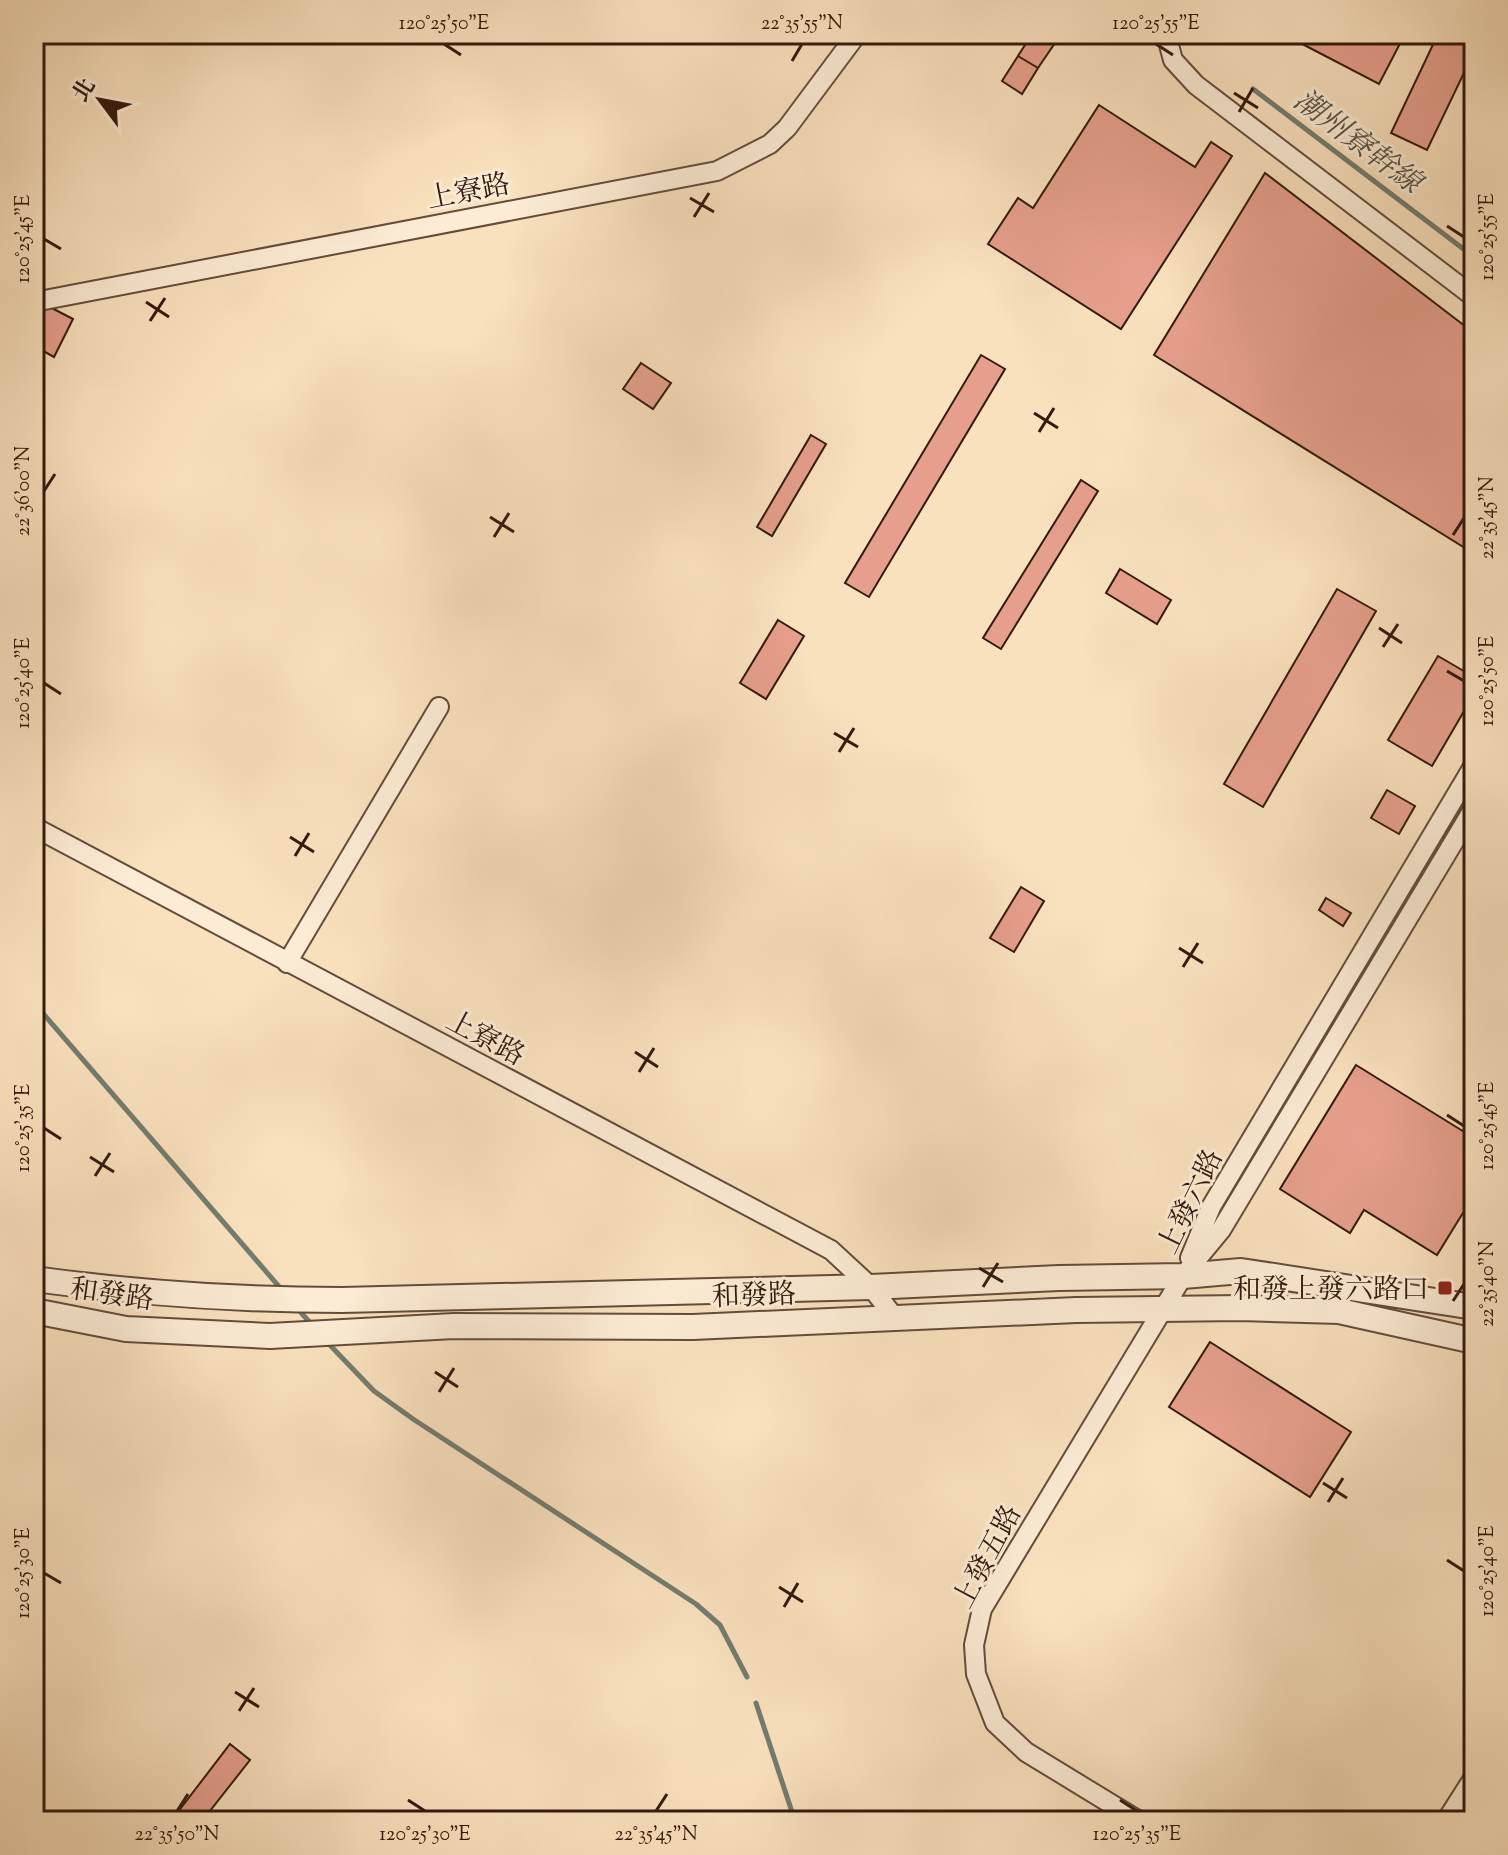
<svg xmlns="http://www.w3.org/2000/svg" width="1508" height="1855" viewBox="0 0 1508 1855" font-family="'Sorts Mill Goudy','Noto Serif TC',serif">
  <style>
    .lines { fill: none; stroke-linecap: round; stroke-linejoin: round }
    .stream { stroke: #737c6e; stroke-width: 5 }
    .building { fill: #e69f8c; stroke: #321a0e; stroke-width: 2 }
    .minor-casing { stroke: #644c3a; stroke-width: 22 }
    .tertiary-casing { stroke: #644c3a; stroke-width: 28 }
    .minor { stroke: #fcecd5; stroke-width: 18 }
    .tertiary { stroke: #fcecd5; stroke-width: 24 }
    .ticks { fill: none; stroke: #321a0e; stroke-width: 3 }
    .poi-dot { fill: #8f2418; stroke: #fcecd5; stroke-width: 3 }
    .labels { text-anchor: middle; stroke-width: 6; stroke-linejoin: round; paint-order: stroke }
    .street-label { font-size: 28px; fill: #321a0e; stroke: #fcecd5 }
    .poi-label { font-size: 28px; fill: #321a0e; stroke: #fcecd5; text-anchor: end }
    .water-label { font-size: 30px; font-style: italic; fill: #585346; stroke: #fcecd5 }
    .neatline { fill: none; stroke: #321a0e; stroke-width: 3 }
    .ticks-label { font-size: 20px; text-anchor: middle; fill: #321a0e }
  </style>
  <rect width="100%" height="100%" fill="#fae1be"/>
  <filter id="stains"><feTurbulence type="fractalNoise" baseFrequency=".0025" numOctaves="4"/><feColorMatrix values="0 0 0 0 .2 0 0 0 0 .09 0 0 0 0 .02 0 0 0 .5 -.17"/></filter>
  <radialGradient id="worn" r=".72"><stop offset=".6" stop-color="#630" stop-opacity="0"/><stop offset="1" stop-color="#630" stop-opacity=".3"/></radialGradient>
  <g class="lines">
    <path class="stream" d="M1253,89L1474,257
      M34,1003L282,1290
      M296,1307L313,1326
      M325,1340L374,1391L413,1419L696,1604L720,1625L747,1677
      M756,1703L795,1821"/>
  </g>
  <path class="building" d="M1032,34H1041L1055,43L1038,68L1018,56Z
    M1283,34H1405L1379,84Z
    M1438,34L1474,49V52L1427,150L1391,133Z
    M1018,56L1038,68L1022,94L1002,81Z
    M1099,105L1195,167L1211,142L1232,156L1121,329L988,244L1018,198L1033,208Z
    M1265,173L1474,333L1473,553L1154,355Z
    M44,304L73,319L54,357L34,346V323Z
    M981,355L1005,369L869,597L845,583Z
    M641,363L671,383L653,409L623,389Z
    M811,435L826,444L772,536L757,527Z
    M1081,480L1098,491L1001,649L983,638Z
    M1120,569L1171,600L1157,624L1106,593Z
    M1337,589L1376,611L1263,807L1224,784Z
    M778,620L804,636L766,699L740,683Z
    M1438,656L1474,677V694L1432,766L1388,740Z
    M1387,790L1415,806L1399,834L1371,818Z
    M1021,887L1044,901L1014,952L990,938Z
    M1326,898L1351,913L1343,926L1319,910Z
    M1356,1065L1474,1138V1195L1437,1255L1364,1210L1350,1233L1280,1189Z
    M1210,1342L1351,1432L1310,1497L1169,1407Z
    M230,1744L250,1760L202,1821H171Z"/>
  <g class="lines">
    <g class="minor-casing">
      <path id="minor" d="M1166,34L1173,60L1196,85L1474,297
        M34,302L717,171L770,144L787,128L857,34
        M34,827L831,1250L871,1287L895,1318
        M287,963L439,707
        M1190,1258L1211,1207L1474,765
        M1139,1821L1026,1752L995,1723L976,1674L974,1645L982,1609L1183,1276L1221,1230L1474,808
        M1446,1821L1474,1777"/>
    </g>
    <g class="tertiary-casing">
      <path id="tertiary" d="M34,1279C136,1293 239,1300 342,1300L871,1287L1059,1278L1183,1276L1241,1271L1474,1307
        M34,1311L126,1329L270,1336L454,1326L693,1327L1076,1310L1241,1308L1339,1311L1474,1341"/>
    </g>
    <use href="#minor" class="minor"/>
    <use href="#tertiary" class="tertiary"/>
  </g>
  <path class="ticks" d="M444,44L461,55M1156,44L1173,55M792,61L802,44M1234,93L1258,108M1239,112L1253,88M690,198L714,212M694,217L709,193M1447,226L1464,237M44,239L61,249M146,302L169,317M150,321L165,298M1034,413L1058,428M1039,432L1054,408M44,491L55,474M490,517L514,532M1453,535L1464,518M494,537L509,513M1379,628L1402,643M1383,647L1398,624M1447,671L1464,681M44,683L61,694M834,733L858,747M839,752L854,728M290,837L314,852M295,856L309,833M1179,948L1203,963M1183,967L1198,943M635,1052L658,1067M639,1072L654,1048M1447,1115L1464,1126M44,1128L61,1139M90,1157L114,1172M95,1176L110,1153M979,1268L1003,1282M983,1287L998,1263M1453,1301L1464,1284M435,1372L458,1387M439,1392L454,1368M1323,1483L1347,1498M1328,1502L1343,1478M1447,1560L1464,1571M44,1573L61,1583M779,1587L803,1602M784,1607L798,1583M235,1692L259,1707M239,1711L254,1688M408,1800L425,1811M1120,1800L1137,1811M177,1811L188,1794M656,1811L667,1794"/>
  <rect class="poi-dot" x="1437" y="1280" width="16" height="16" rx="4"/>
  <g class="labels">
    <g class="street-label">
      <text transform="translate(468 190) rotate(-11)" y="10">上寮路</text>
      <text transform="translate(486 1037) rotate(28)" y="10">上寮路</text>
      <text transform="translate(1189 1201) rotate(-64)" y="10">上發六路</text>
      <text transform="translate(112 1293) rotate(8)" y="10">和發路</text>
      <text transform="translate(754 1294) rotate(-2)" y="10">和發路</text>
      <text transform="translate(986 1556) rotate(-62)" y="10">上發五路</text>
    </g>
    <g class="poi-label">
      <text x="1429" y="1298">和發上發六路口</text>
    </g>
    <g class="water-label">
      <text transform="translate(1358 141) rotate(37)" y="10">潮州寮幹線</text>
    </g>
  </g>
  <rect width="1508" height="1855" fill="none" stroke="#fae1be" stroke-width="88"/>
  <g transform="translate(100 100) rotate(302)" stroke="#fcecd5" stroke-width="6" paint-order="stroke">
  <path d="M0-6L14 30L0 20L-14 30Z" fill="#321a0e"/>
  <text y="-12" font-size="22" font-weight="bold" text-anchor="middle" fill="#321a0e">北</text>
  </g>
  <rect x="44" y="44" width="1420" height="1767" class="neatline"/>
  <g class="ticks-label">
    <text x="444" y="29">120°25'50"E</text>
    <text x="802" y="29">22°35'55"N</text>
    <text x="1156" y="29">120°25'55"E</text>
    <text transform="translate(1486 237) rotate(-90)" y="7">120°25'55"E</text>
    <text transform="translate(22 239) rotate(-90)" y="7">120°25'45"E</text>
    <text transform="translate(22 491) rotate(-90)" y="7">22°36'00"N</text>
    <text transform="translate(1486 518) rotate(-90)" y="7">22°35'45"N</text>
    <text transform="translate(1486 681) rotate(-90)" y="7">120°25'50"E</text>
    <text transform="translate(22 683) rotate(-90)" y="7">120°25'40"E</text>
    <text transform="translate(1486 1126) rotate(-90)" y="7">120°25'45"E</text>
    <text transform="translate(22 1128) rotate(-90)" y="7">120°25'35"E</text>
    <text transform="translate(1486 1284) rotate(-90)" y="7">22°35'40"N</text>
    <text transform="translate(1486 1571) rotate(-90)" y="7">120°25'40"E</text>
    <text transform="translate(22 1573) rotate(-90)" y="7">120°25'30"E</text>
    <text x="177" y="1840">22°35'50"N</text>
    <text x="425" y="1840">120°25'30"E</text>
    <text x="656" y="1840">22°35'45"N</text>
    <text x="1137" y="1840">120°25'35"E</text>
  </g>
  <rect width="100%" height="100%" filter="url(#stains)"/>
  <rect width="100%" height="100%" fill="url(#worn)"/>
</svg>
